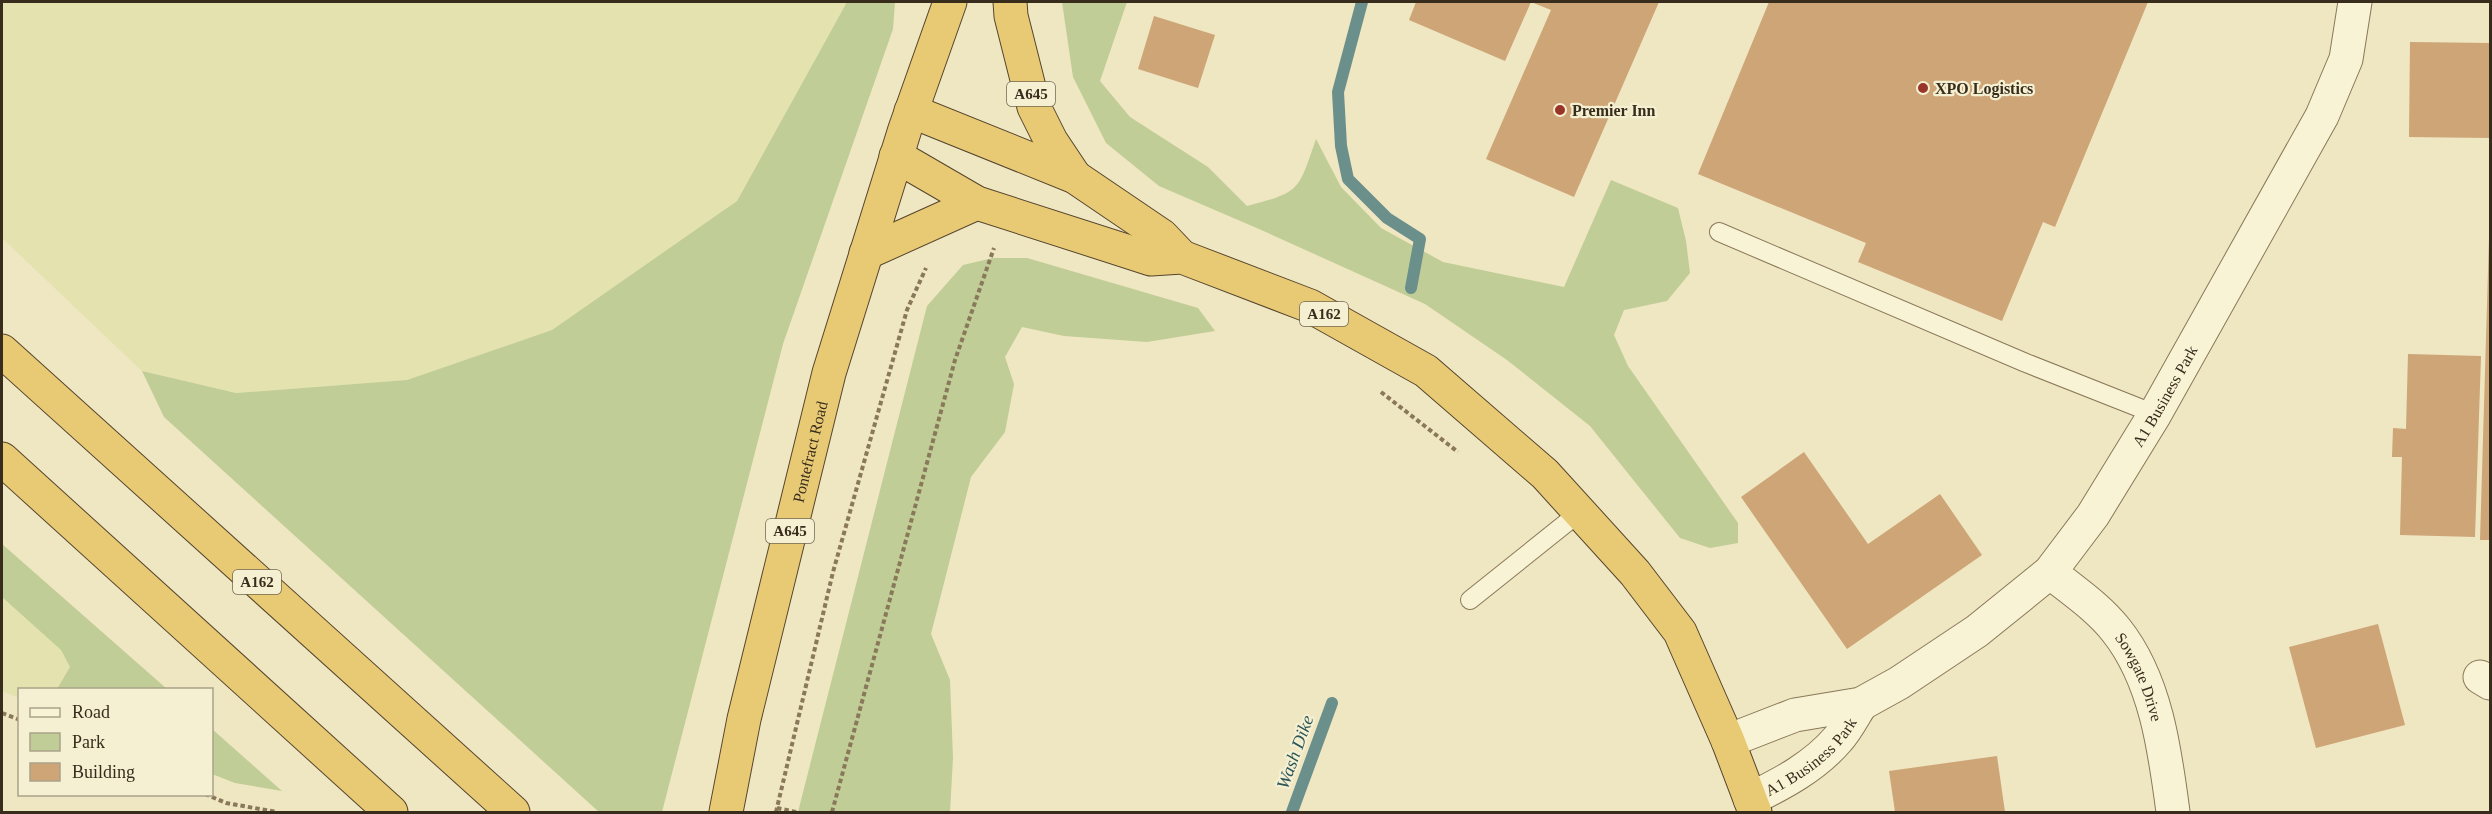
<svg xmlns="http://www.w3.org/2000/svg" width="2492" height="814" viewBox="0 0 2492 814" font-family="Georgia,serif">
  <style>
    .farmland { fill: #e4e2af }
    .green { fill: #c0cd96 }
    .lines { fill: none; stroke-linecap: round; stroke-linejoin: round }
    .stream { stroke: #6b8f8b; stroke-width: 12 }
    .building { fill: #cda577 }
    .service-casing { stroke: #897859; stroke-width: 20 }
    .minor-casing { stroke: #897859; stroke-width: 35 }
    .trunk-casing { stroke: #56452d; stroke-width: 35 }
    .path { stroke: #897859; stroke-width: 4; stroke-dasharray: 4.5 3; stroke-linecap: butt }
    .service { stroke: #f9f3d5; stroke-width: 18 }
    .minor { stroke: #f9f3d5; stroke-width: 33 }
    .trunk { stroke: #e8ca75; stroke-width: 33 }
    .poi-dot { fill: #983428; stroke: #f6f0d2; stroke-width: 2 }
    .labels { text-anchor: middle; stroke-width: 4.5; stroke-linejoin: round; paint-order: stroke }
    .shield { fill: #f6f0d2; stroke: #716853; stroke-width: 1.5 }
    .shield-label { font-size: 15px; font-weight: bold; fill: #382d1d }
    .poi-label { font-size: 16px; font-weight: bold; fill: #382d1d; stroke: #f6f0d2; text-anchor: start }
    .street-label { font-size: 16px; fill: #382d1d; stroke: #f6f0d2 }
    .water-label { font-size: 18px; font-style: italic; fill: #2c5658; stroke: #f6f0d2 }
  </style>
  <rect width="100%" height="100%" fill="#efe6c2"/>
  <path class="farmland" d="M2,2H847L737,201L552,330L407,380L236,393L142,371L2,238Z
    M2,597L61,650L70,667L57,689L20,690L19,698L2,691Z"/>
  <path class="green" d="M847,2H895L893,29L783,344L662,812H599L164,417L142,371L236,393L407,380L552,330L737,201Z
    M1062,2H1127L1100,81L1130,117L1208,167L1247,206C1301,192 1298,191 1316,139L1341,187L1381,228L1443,262L1564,287L1611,180L1678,208L1686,241L1690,273L1667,301L1624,310L1614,335L1628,366L1738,523V543L1710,548L1680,538L1590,426L1507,360L1425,304L1259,229L1159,186L1106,143L1073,77Z
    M993,258H1027L1198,308L1215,331L1147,342L1064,336L1022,327L1005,357L1014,384L1005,432L971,477L931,634L950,680L953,758L950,812H798L927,306L963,265Z
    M2,544L167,689H57L70,667L61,650L2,597Z
    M212,729L282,791L235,783L212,774Z"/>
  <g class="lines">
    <path class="stream" d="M1362,2L1338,92L1341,146L1348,179L1387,218L1420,239L1411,288
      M1292,812L1332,703"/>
  </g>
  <path class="building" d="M1416,2H1659L1574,197L1486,159L1551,10L1531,2L1505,61L1409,20Z
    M1769,2H2148L2055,227L2043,222L2002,321L1858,262L1866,243L1698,174Z
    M1154,16L1215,35L1198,88L1138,69Z
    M2410,42L2490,43V138L2409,137Z
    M2489,238H2490V540H2480Z
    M2408,354L2481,356L2475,537L2400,535L2402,457H2392L2393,428L2406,429Z
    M1804,452L1868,544L1940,494L1982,555L1847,649L1741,497Z
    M2378,624L2405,725L2316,748L2289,647Z
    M1997,756L2005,812H1895L1889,771Z"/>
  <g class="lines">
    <g class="service-casing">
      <path id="service" d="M1719,232L2026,363L2155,414
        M1470,600L1580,512"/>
    </g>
    <g class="minor-casing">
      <g id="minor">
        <path id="s1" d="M2050,572C2072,590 2098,607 2116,630C2156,680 2165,751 2173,812"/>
        <path d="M2480,677L2490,683"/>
        <path id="s2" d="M1728,741L1795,715L1861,704L1899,683L1977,631L2050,572L2093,515L2155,414L2322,116L2346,59L2355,2"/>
        <path id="s3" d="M1750,799C1782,784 1815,766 1838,739C1847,729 1854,715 1861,704"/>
      </g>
    </g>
    <g class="trunk-casing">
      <g id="trunk">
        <path d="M1010,2L1011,16L1034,107L1051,141L1075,177"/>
        <path d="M911,111L1075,177L1162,236L1182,257"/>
        <path d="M896,156L977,203L1151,259L1182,257L1310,306L1426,371L1545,474L1635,573L1680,632L1728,741L1755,812"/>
        <path d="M866,253L977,203"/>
        <path d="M2,351L513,812"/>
        <path d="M2,459L391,812"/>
        <path id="s4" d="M726,812L744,719L829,373L905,129L950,2"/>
      </g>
    </g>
    <path class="path" d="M1381,392L1458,452
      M2,713L20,720
      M205,794L226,803L277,812
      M777,808L796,812
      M776,812L833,572L907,310L926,268
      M832,812L955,360L994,248"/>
    <use href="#service" class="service"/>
    <use href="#minor" class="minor"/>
    <use href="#trunk" class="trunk"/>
  </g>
  <g class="poi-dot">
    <circle cx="1923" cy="88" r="6"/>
    <circle cx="1560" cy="110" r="6"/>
  </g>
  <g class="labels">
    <g class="shield">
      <rect x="1007" y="82" width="48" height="24" rx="4.5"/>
      <rect x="1300" y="302" width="48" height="24" rx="4.5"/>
      <rect x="766" y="519" width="48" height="24" rx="4.5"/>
      <rect x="233" y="570" width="48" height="24" rx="4.5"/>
    </g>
    <g class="shield-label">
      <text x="1031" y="99">A645</text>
      <text x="1324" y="319">A162</text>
      <text x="790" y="536">A645</text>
      <text x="257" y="587">A162</text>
    </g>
    <g class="poi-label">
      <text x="1935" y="94">XPO Logistics</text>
      <text x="1572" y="116">Premier Inn</text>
    </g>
    <g class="street-label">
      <text dy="6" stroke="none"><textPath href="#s2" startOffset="580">A1 Business Park</textPath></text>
      <text dy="6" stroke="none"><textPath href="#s4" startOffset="370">Pontefract Road</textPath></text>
      <text dy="6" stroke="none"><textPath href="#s1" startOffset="141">Sowgate Drive</textPath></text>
      <text dy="6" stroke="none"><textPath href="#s3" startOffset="75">A1 Business Park</textPath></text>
    </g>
    <g class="water-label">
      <text transform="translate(1295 752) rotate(-70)" y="6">Wash Dike</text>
    </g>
  </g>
  <rect width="2492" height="814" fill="none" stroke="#382d1d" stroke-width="6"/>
  <rect x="18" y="688" width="195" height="108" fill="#f6f0d2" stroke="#aaa28a" stroke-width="1.5"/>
  <rect x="30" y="708" width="30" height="9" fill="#f9f3d5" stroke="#aaa28a" stroke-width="1.5"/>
  <text x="72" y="718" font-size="18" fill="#382d1d">Road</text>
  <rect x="30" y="733" width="30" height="18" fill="#c0cd96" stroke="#aaa28a" stroke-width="1.5"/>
  <text x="72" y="748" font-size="18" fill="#382d1d">Park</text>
  <rect x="30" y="763" width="30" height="18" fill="#cda577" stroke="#aaa28a" stroke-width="1.5"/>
  <text x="72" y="778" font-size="18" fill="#382d1d">Building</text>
</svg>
